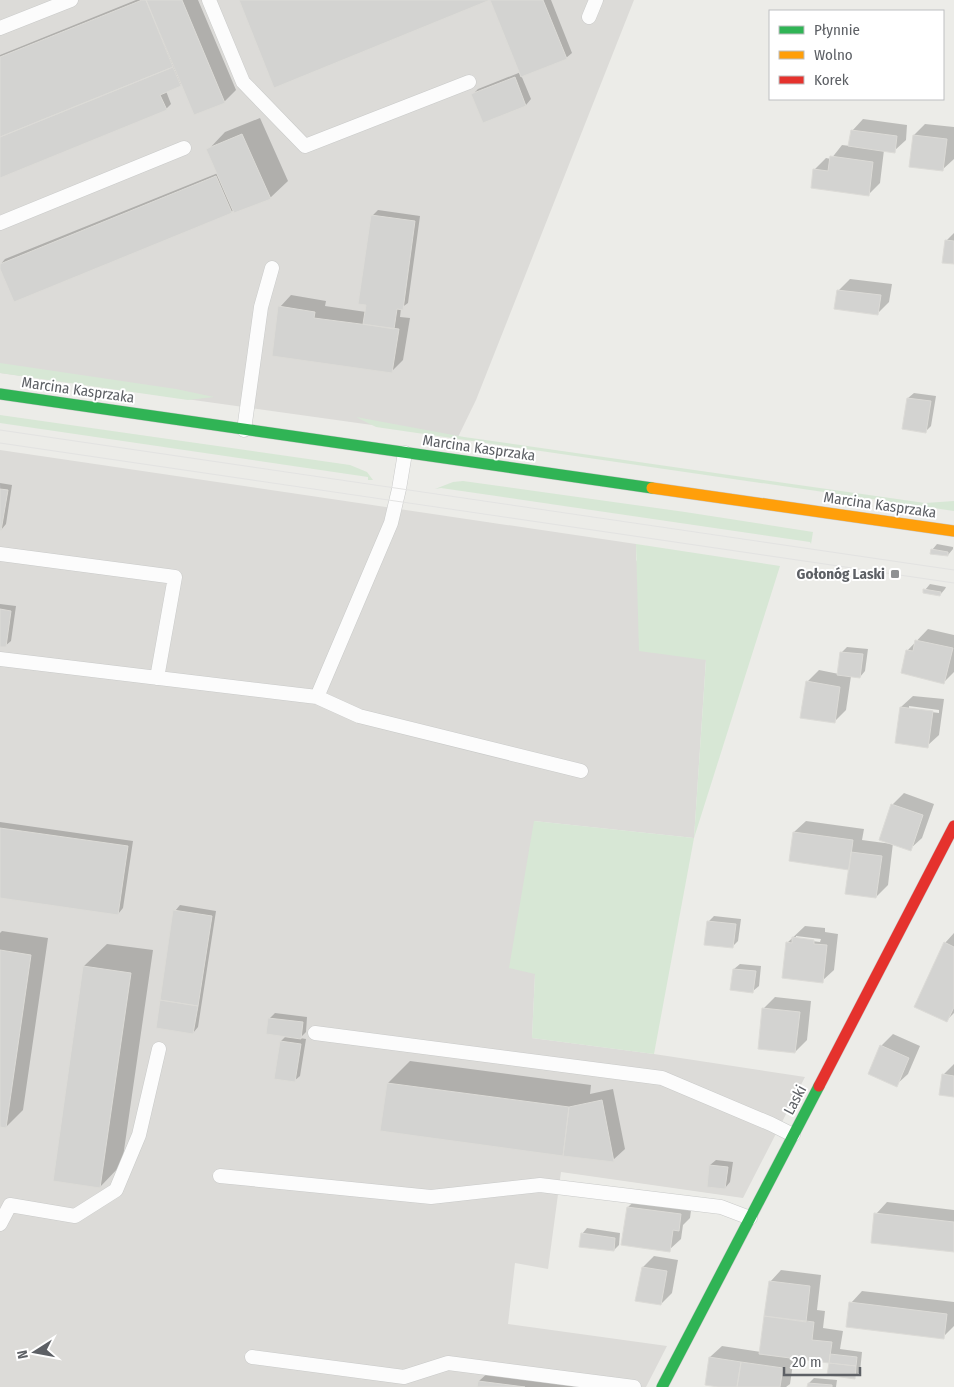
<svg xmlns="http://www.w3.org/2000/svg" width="954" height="1387" viewBox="0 0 954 1387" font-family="'Fira Sans Condensed',sans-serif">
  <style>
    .industrial { fill: #dcdbd8 }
    .green { fill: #d7e7d5 }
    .shadow { fill: #0003; fill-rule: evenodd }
    .building { fill: #d3d3d1; stroke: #dcdbd7 }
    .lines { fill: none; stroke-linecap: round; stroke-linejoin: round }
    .lane-casing { stroke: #c9cac9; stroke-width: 15 }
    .fast-casing { stroke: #c8c8c8; stroke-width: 12 }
    .slow-casing { stroke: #c8c8c8; stroke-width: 12 }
    .jam-casing { stroke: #c8c8c8; stroke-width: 12 }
    .lane { stroke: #fcfcfc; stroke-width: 14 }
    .fast { stroke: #30b455; stroke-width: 11 }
    .slow { stroke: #ff9f0a; stroke-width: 11 }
    .jam { stroke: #e5322d; stroke-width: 11 }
    .tram { stroke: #e3e3e2; stroke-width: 1 }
    .poi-dot { fill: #8f9193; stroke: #fff; stroke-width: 2 }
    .labels { text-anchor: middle; stroke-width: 4; stroke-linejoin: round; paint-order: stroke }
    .street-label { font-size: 15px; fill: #5d6065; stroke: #fff }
    .poi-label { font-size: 15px; font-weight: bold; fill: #5d6065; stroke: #fff; text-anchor: end }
  </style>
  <rect width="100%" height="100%" fill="#ecece8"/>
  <path class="industrial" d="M0,0H634L476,400L458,437L0,373Z
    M0,450L636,544V560L706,659L694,838L534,821L535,974L532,1038L654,1054L805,1077L743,1198L561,1172L548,1269L515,1263L508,1324L667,1346L646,1387H0Z"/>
  <path class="green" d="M0,363L176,389L214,397L188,400L0,373Z
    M0,415L350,465L367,472L373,480H368V477L0,423Z
    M356,417L464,437L925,503L954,501V511L376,427Z
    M463,481L685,512L813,532L811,544L810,542L441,488L435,489L453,482Z
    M636,544L780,566L694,838L654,1054L532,1038L535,974L509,968L534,821L694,838L706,660L639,651Z"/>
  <path class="shadow" d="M136,0H198L236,90L224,102L183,83L166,91L171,104L166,109L0,177V55Z
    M492,0H551L572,53L566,58L521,75L531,99L526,105L483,122L472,95L478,89L521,72Z
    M260,118L288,181L270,198L234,210L231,212L0,265L5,259L218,173L208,150L225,132Z
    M863,119L907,125L906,140L894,151L884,150L880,183L868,195L814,170L826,158L831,159L842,145L850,146L852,131Z
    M925,124L954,127V159L942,170L910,166L914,135Z
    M378,210L420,216L408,303L401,308L400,317L410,318L403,360L392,371L280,307L291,295L326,301L325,306L366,312L372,216Z
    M954,233V263L946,241Z
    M850,279L892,284L889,302L878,313L838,291Z
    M914,393L936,396L931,426L926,431L908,398Z
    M0,483L12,485L6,524L1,530Z
    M937,544L953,547V549L948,555L932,550Z
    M930,584L946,587L945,589L940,595L925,590Z
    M0,604L16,606L11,641L5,646L0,645Z
    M928,629L954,635V672L944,682L907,651Z
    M847,647L868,649L865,671L860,677L851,676L846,710L834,722L807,682L819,670L839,674L841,653Z
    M913,696L944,699L939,735L927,746L897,742L901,707ZM909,706L939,710V713L909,709Z
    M904,793L934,804L922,838L910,849L893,843L888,885L876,897L850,869L794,832L806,821L864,829L862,840L892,844V805Z
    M0,822L133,841L123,908L118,914L0,897Z
    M180,905L216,911L198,1027L193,1033L175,911Z
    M714,916L741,919L738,941L732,947L706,944L709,921Z
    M805,926L825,928V932L838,934L834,970L822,981L787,943ZM796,936L821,939L820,942L796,939Z
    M2,931L48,938L23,1110L6,1127L0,1126V933Z
    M954,933V1013L947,1020L945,943Z
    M107,944L153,950L122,1164L100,1187L84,966Z
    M740,964L761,966L759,986L753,991L734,969Z
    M775,997L811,1001L807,1040L795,1052L764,1008Z
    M275,1013L307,1017L306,1032L300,1038L306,1039L300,1076L294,1081L281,1041L287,1035L268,1033L270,1018Z
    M893,1034L920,1046L908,1074L896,1085L881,1046Z
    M410,1061L591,1085L590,1094L613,1089L625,1149L613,1160L388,1083Z
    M954,1064V1096L943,1075Z
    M716,1160L733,1162L730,1182L725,1188L710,1165Z
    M640,1196L692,1203L690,1218L683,1225L681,1239L669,1250L628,1207Z
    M887,1202L954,1210V1251L876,1214Z
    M587,1228L620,1233L619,1245L614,1250L582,1234Z
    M654,1256L678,1260L672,1293L661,1304L643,1267Z
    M781,1270L821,1275L817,1310L825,1311L823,1328L843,1331L840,1349L862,1352L860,1372L854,1377L831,1359L794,1357L790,1384L786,1387H718L719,1386L710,1357L722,1346L761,1352L770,1282Z
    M862,1291L954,1302V1326L943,1337L851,1303Z
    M491,1370L590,1387H479V1381Z
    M814,1378L837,1380L836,1387H808L809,1383Z"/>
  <path class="building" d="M142,0H146L173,67L0,137V57Z
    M146,0H182L225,103L194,115Z
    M239,0H490L274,88Z
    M490,0H543L567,59L521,77Z
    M173,67L181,86L160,95L167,110L0,178V137Z
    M515,77L526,106L483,123L471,94Z
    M851,130L897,136L895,153L848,146Z
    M242,134L271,199L234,213L206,149Z
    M913,135L947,139L943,171L909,167Z
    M830,156L873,162L869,196L811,188L813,169L828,171Z
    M216,176L232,213L14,302L0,269V264Z
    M371,215L415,221L403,310L397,309L394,329L363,324L366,305L358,304Z
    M945,240L954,241V264L942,263Z
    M837,290L881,295L878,315L834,309Z
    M278,306L315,312L314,318L399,329L392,373L272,356Z
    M907,398L931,401L926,433L902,429Z
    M0,489L8,490L1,531H0Z
    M931,549L948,552V556L930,554Z
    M923,589L941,592L940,596L923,593Z
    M0,609L11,611L6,647H0Z
    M915,640L953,648L944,684L901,673L906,650L913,651Z
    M840,652L863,654L860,678L837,675Z
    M806,681L840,687L835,723L800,718Z
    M900,707L933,711L928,748L895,743Z
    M891,804L923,815L911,851L879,840Z
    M0,828L128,846L118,915L0,898Z
    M793,832L853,840L849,870L789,861Z
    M851,852L882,856L876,898L845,894Z
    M173,910L212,916L198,1006L160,1000Z
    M707,921L736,924L733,948L704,945Z
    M792,937L814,940V944L827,945L823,983L782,978L786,942L792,943Z
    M944,942L954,947V1007L947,1022L914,1007Z
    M0,950L31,955L6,1128L0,1127Z
    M83,966L131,973L100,1188L53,1181Z
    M733,969L756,971L753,993L730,990Z
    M160,1000L198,1006L193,1034L156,1028Z
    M762,1008L800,1012L795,1053L758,1049Z
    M268,1018L303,1022L301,1039L266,1034Z
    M280,1041L301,1044L295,1082L274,1079Z
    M880,1045L909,1058L897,1087L868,1074Z
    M942,1074L954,1076V1097L939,1095Z
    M387,1083L569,1107L563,1156L380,1131Z
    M602,1100L614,1162L563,1156L569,1107Z
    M709,1165L728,1167L725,1189L707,1187Z
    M627,1207L681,1214L679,1231L673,1230L670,1252L621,1245Z
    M874,1213L954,1222V1252L871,1243Z
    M581,1233L615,1238L614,1251L579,1247Z
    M642,1267L667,1271L661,1305L635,1301Z
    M769,1281L810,1286L806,1322L764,1316Z
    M849,1302L947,1314L944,1339L846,1327Z
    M764,1316L814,1322L812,1340L832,1342L829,1363L759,1354Z
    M830,1354L857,1357L856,1366L829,1363Z
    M709,1357L741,1362L737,1387H718L705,1385Z
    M741,1362L783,1368L780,1387H737Z
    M829,1363L856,1366L855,1379L827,1375Z
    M478,1381L525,1387H477Z
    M808,1383L832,1385V1387H807Z"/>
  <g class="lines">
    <g class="lane-casing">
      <path id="lane" d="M209,0L243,82L305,146L469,82
        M589,17L596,0
        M0,28L71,0
        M0,223L184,148
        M244,430L261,307L272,268
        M0,554L175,577L157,678
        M0,659L317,697L391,523L399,489L405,453
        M317,697L359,716L581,771
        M315,1033L662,1078L771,1124L793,1135
        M220,1176L431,1197L540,1185L721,1207L750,1218
        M0,1224L10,1205L75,1216L116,1190L139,1135L159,1049
        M252,1357L404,1377L448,1363L634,1387"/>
    </g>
    <g class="fast-casing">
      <path id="fast" d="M0,394L652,488
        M662,1387L819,1086"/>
    </g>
    <g class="slow-casing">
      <path id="slow" d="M652,488L954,531"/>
    </g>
    <g class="jam-casing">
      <path id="jam" d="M819,1086L954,826"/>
    </g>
    <use href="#lane" class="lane"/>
    <use href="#fast" class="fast"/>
    <use href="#slow" class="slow"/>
    <use href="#jam" class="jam"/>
    <path class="tram" d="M0,430L954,570
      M0,443L954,583"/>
  </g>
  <rect class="poi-dot" x="890" y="569" width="10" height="10" rx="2.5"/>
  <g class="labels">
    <g class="street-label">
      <text transform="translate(78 390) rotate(8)" y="5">Marcina Kasprzaka</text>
      <text transform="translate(479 448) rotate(8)" y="5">Marcina Kasprzaka</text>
      <text transform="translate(880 505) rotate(8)" y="5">Marcina Kasprzaka</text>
      <text transform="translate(795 1100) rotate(-62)" y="5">Laski</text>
    </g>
    <g class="poi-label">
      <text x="885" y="579">Gołonóg Laski</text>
    </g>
  </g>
  <rect x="769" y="10" width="175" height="90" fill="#ffffff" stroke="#bebfc1"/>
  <rect x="779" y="26" width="25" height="8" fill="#30b455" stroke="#bebfc1"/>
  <text x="814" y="35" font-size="15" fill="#5d6065">Płynnie</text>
  <rect x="779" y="51" width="25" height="8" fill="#ff9f0a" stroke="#bebfc1"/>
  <text x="814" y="60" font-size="15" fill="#5d6065">Wolno</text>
  <rect x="779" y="76" width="25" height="8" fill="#e5322d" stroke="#bebfc1"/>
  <text x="814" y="85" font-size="15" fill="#5d6065">Korek</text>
  <g transform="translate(35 1352) rotate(259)" stroke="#ffffff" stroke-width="4" paint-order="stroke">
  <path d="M0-4L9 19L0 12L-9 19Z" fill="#5d6065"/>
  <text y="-8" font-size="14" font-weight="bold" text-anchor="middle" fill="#5d6065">N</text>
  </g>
  <path d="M784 1367v8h76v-8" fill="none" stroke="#5d6065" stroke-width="2.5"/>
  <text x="792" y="1367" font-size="15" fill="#5d6065" stroke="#ffffff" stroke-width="4" paint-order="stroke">20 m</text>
</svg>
